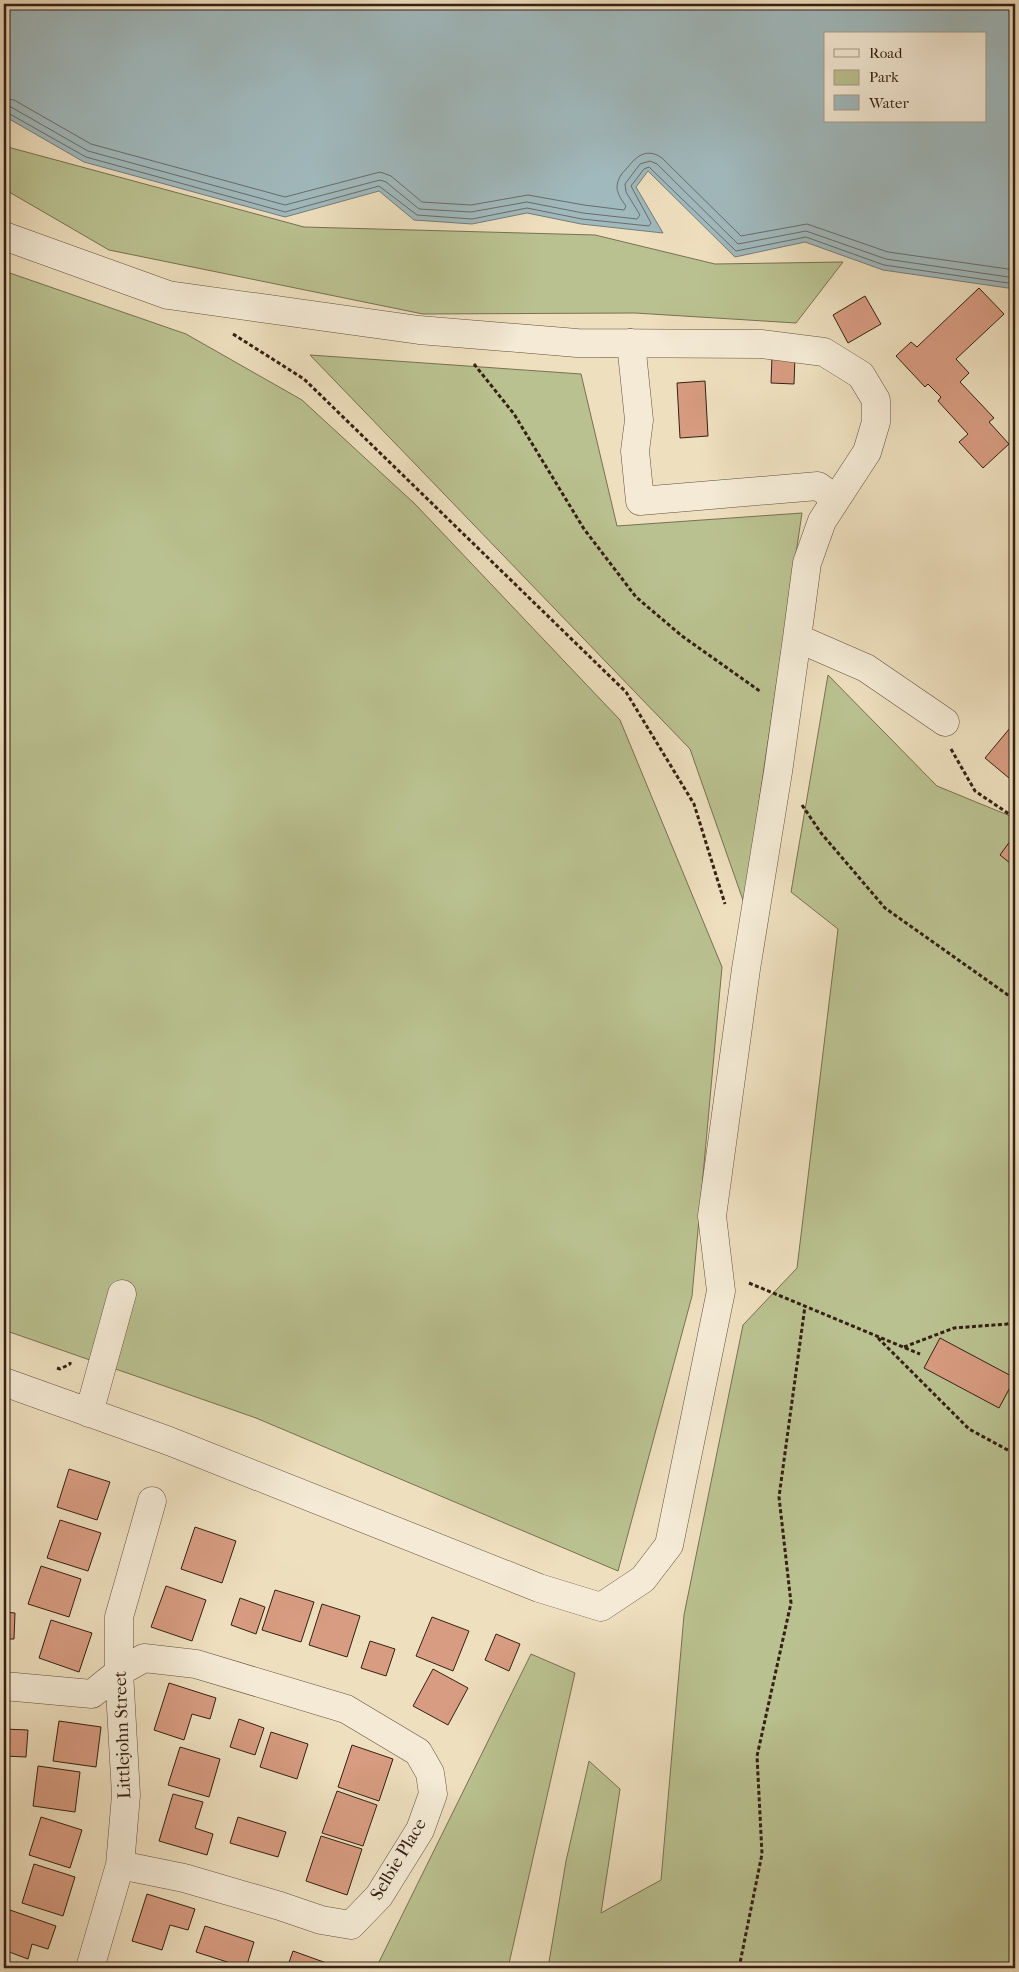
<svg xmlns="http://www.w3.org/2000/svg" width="1019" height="1972" viewBox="0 0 1019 1972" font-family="'IM FELL French Canon',serif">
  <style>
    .green { fill: #bac190; stroke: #787052 }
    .water { fill: #a0b9bd; stroke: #757c79; fill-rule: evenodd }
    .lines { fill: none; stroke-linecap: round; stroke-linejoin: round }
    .shore { stroke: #6a6c68; stroke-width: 1 }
    .building { fill: #d79c81; stroke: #352014 }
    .minor-casing { stroke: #63503e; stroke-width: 29 }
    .path { stroke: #352014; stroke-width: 3; stroke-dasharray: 4 2.5; stroke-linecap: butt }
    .minor { stroke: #f4ead5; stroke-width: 28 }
    .labels { text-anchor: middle; stroke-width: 5; stroke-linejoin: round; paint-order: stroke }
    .street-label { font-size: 18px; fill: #352014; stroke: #f4ead5 }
  </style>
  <rect width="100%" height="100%" fill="#eedfbe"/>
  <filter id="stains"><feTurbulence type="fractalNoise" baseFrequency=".004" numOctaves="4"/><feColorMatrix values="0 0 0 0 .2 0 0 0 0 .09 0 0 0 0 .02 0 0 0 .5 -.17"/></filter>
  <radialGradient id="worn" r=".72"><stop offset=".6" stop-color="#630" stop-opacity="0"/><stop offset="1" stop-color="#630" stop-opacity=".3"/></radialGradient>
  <path class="green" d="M4,146L304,227L595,235L715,264L843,262L796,323L635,313L423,314L109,250L4,189Z
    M4,271L186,334L302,400L415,504L620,720L722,967L692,1296L618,1571L256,1418L4,1330Z
    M310,355L581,374L617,526L802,513L744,903L690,749Z
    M828,675L937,786L1015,818V1968H548L566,1861L589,1761L620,1789L601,1913L661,1880L684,1615L743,1325L797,1268L838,929L791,892Z
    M531,1654L575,1673L508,1968H376Z"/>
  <path class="water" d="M4,4H1015V289L883,270L805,242L735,257L648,171L636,187L663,233L581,224L527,213L472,224L414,220L379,191L285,217L84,162L4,116ZM825,34H985V121H825Z"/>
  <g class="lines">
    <path class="shore" d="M4,98L14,100L91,144L285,197L380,172L391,176L422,202L471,205L528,195L584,205L624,210L626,206C622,201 618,195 617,188C617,179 622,173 628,167C637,155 648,148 662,158L741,236L807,224L888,252L1015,270
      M4,106L11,107L88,151L285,205L380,180L386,182L419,209L471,212L527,202L583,213L637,219L640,215L626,192L625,184L640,164L650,161L657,164L738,244L806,231L886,259L1015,278
      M4,112L8,113L86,157L285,212L379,186L417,215L472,219L527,208L582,219L649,226L651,223L631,186L644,169L649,167L736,251L806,237L884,265L1015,284"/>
  </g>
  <path class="building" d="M979,288L1004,314L956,359L969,373L960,382L994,418L989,422L1009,444L983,468L959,442L968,434L938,401L941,397L928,384L925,387L896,356L911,342L917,347Z
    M865,296L881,324L848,343L833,315Z
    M772,356L795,357L794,384L771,383Z
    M705,381L708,436L680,438L677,383Z
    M1015,722V783L985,758Z
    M1013,837L1015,839V867L1000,855Z
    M1015,966V978L1010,975Z
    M940,1338L1015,1378L999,1408L924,1368Z
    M69,1469L110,1482L97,1520L57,1507Z
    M60,1520L101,1533L88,1571L47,1558Z
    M195,1527L236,1541L222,1583L181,1569Z
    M41,1566L81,1579L69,1617L28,1604Z
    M166,1586L206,1600L192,1641L151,1627Z
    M275,1590L314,1602L301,1642L262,1630Z
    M240,1598L265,1607L256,1634L231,1625Z
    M322,1604L360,1616L347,1657L309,1645Z
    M4,1612L15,1613L14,1639H4Z
    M432,1617L469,1631L453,1671L416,1656Z
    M51,1620L92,1633L79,1672L39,1658Z
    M496,1634L520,1644L509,1671L485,1660Z
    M370,1641L395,1649L386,1676L361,1668Z
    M433,1669L468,1688L448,1725L413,1706Z
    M169,1683L216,1698L210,1719L192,1714L184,1740L154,1730Z
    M239,1719L264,1728L255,1755L230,1747Z
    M59,1721L101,1727L96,1767L53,1761Z
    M4,1729L28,1730L26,1757L4,1756Z
    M271,1732L308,1744L297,1779L260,1767Z
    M352,1745L393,1759L379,1801L338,1787Z
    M180,1747L220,1759L209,1797L168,1785Z
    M38,1766L80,1772L75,1812L33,1806Z
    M337,1791L377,1805L363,1846L322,1833Z
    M173,1794L203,1802L195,1828L213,1834L207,1855L159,1841Z
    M41,1817L82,1830L70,1868L29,1855Z
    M238,1817L286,1832L278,1857L230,1843Z
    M321,1836L362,1849L347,1895L306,1881Z
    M34,1864L75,1877L63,1916L22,1903Z
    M147,1894L195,1909L188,1930L170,1925L162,1950L132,1941Z
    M10,1910L56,1926L48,1949L32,1944L28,1959L4,1950V1929Z
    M205,1926L254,1942L246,1968L196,1952Z
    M293,1951L332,1965L331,1968H287Z
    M16,1962L34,1968H14Z"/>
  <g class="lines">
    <g class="minor-casing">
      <path id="minor" d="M4,236L168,295L419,330L577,343L761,344L824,352L861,375L876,400V422L867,452L822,521L807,563L797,638L866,668L945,722
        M631,343L639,420L635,451L640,501L818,486L836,499
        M4,1382L169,1441L539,1588L601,1607L643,1579L669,1545L721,1291L712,1216L746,969L778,772L797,638
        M89,1413L122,1294
        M4,1686L92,1694L119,1672L144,1658L196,1664L346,1709L418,1752L430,1773L433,1794L420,1830L379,1896L351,1925L321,1920L280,1906L184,1878L120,1865
        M90,1968L120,1865L126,1795L119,1672V1617L152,1501"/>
    </g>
    <path class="path" d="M233,334L304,379L626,692L694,804L725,904
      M474,364L514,414L584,529L636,597L682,636L761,692
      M951,749L975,791L1015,818
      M802,805L821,833L885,908L1015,1000
      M749,1283L920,1354
      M878,1338L969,1429L1015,1454
      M904,1347L954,1328L1007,1324L1015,1322
      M57,1368L60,1369L70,1364V1362
      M739,1968L762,1854L757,1756L791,1603L779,1497L805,1306"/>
    <use href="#minor" class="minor"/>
  </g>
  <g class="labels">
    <g class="street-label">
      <text transform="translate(122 1735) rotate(-92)" y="6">Littlejohn Street</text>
      <text transform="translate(398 1859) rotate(-59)" y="6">Selbie Place</text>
    </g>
  </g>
  <rect width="1019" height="1972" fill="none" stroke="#eedfbe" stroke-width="20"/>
  <rect x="5" y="5" width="1009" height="1962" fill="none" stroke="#352014" stroke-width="2.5"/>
  <rect x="10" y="10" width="999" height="1952" fill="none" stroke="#352014"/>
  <rect x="824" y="32" width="162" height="90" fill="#f4ead5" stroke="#a89988"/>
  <rect x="834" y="49" width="25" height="8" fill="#f4ead5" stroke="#a89988"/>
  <text x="869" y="58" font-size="15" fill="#352014">Road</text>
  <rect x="834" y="70" width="25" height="15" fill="#bac190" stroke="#a89988"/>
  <text x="869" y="82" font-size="15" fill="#352014">Park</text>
  <rect x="834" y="95" width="25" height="15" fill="#a0b9bd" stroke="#a89988"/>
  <text x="869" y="108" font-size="15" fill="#352014">Water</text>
  <rect width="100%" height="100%" filter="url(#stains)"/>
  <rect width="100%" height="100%" fill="url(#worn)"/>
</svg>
